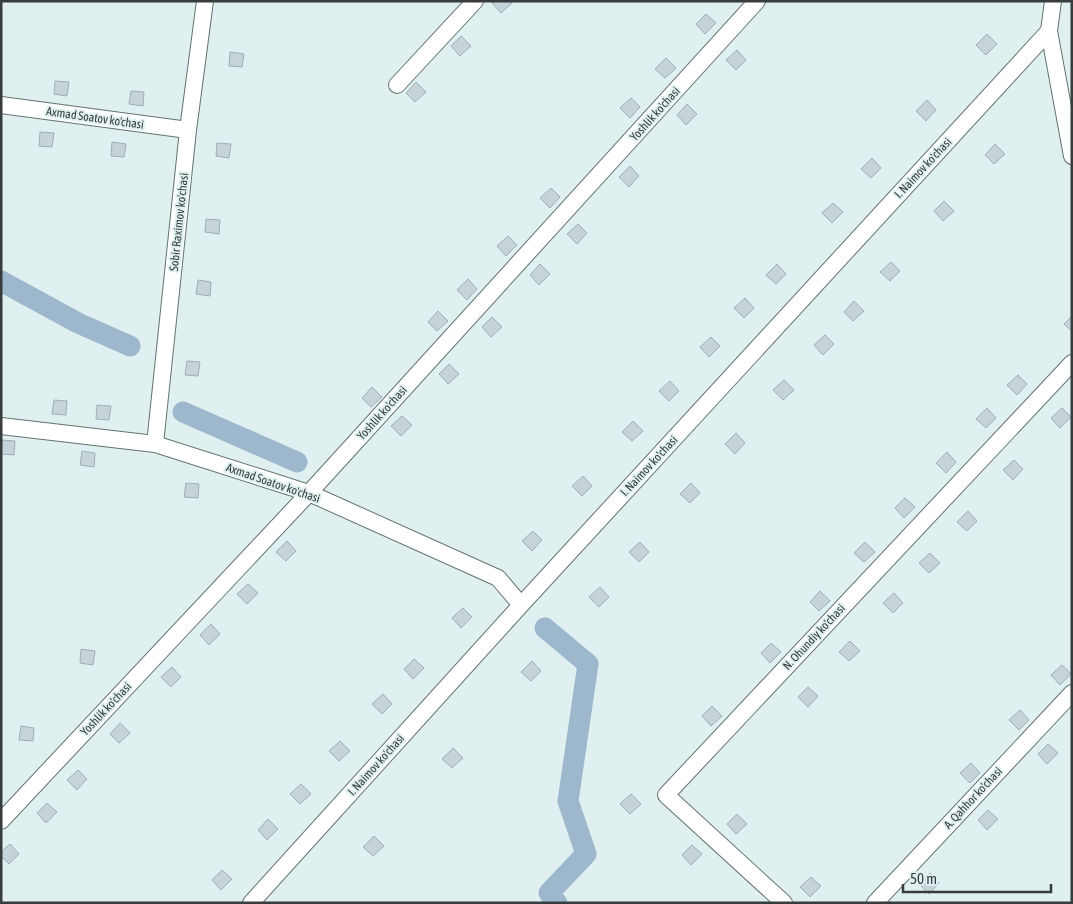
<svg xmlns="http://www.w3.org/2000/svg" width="1073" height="904" viewBox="0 0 1073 904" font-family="'Asap Condensed',sans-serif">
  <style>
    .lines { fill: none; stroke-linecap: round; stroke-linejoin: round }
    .canal { stroke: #9db8cd; stroke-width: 21 }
    .building { fill: #c6d4d9; stroke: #a0aeb3 }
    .minor-casing { stroke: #647272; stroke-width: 18 }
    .minor { stroke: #fff; stroke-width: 16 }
    .labels { text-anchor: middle; stroke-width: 4; stroke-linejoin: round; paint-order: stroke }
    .street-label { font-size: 12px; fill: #373d3d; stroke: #e0f0f0 }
  </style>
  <rect width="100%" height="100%" fill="#e0f0f0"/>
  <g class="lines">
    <path class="canal" d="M1,281L78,323L130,346
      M183,412L297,462
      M545,628L588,664L568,801L586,854L549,893L557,903"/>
  </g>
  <path class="building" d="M494,1H510L512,3L501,13L492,3Z
    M706,14L716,23L705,34L696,24Z
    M987,34L997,44L986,55L976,45Z
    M461,36L471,46L460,56L451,46Z
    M737,50L746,60L736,70L726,60Z
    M230,52L244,54L242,67L229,66Z
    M666,58L676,68L665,78L655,69Z
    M55,81L69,82L67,96L54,94Z
    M416,82L426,92L415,102L406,93Z
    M131,91L144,92L143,106L129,104Z
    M631,98L640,107L630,118L620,108Z
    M927,100L936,110L926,121L916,111Z
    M687,104L697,114L686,125L677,115Z
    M40,132L54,133L52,147L39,146Z
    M112,142L126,144L124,157L111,156Z
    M217,143L231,144L229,158L216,156Z
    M995,144L1005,154L994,164L985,155Z
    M872,158L881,168L871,178L861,169Z
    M630,166L639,176L629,187L619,177Z
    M551,188L560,197L550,208L540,198Z
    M944,201L954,211L943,221L934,211Z
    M833,203L843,212L832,223L822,213Z
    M206,219L220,220L219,234L205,232Z
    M578,224L587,233L577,244L567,234Z
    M508,236L517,245L506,256L497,246Z
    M891,262L900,271L890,281L880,272Z
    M540,264L550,274L539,285L530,275Z
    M777,264L786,274L776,284L766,275Z
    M468,279L477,289L467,300L457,290Z
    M198,280L211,282L210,296L196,294Z
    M745,298L754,308L744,318L734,308Z
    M854,301L864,311L853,321L844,312Z
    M438,311L448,321L437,331L428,322Z
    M1072,316V331L1064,324Z
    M492,317L502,327L491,337L482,327Z
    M825,335L834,344L823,355L814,345Z
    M711,337L720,346L709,357L700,347Z
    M187,361L200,362L198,376L185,375Z
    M449,364L459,374L448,384L439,374Z
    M1018,375L1027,384L1017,395L1007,385Z
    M784,380L794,390L783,400L773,390Z
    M670,381L679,391L669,401L659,391Z
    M372,387L382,397L371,407L362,398Z
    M54,400L67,401L66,415L52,414Z
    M97,405L111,406L109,420L96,419Z
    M987,408L996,418L986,428L976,419Z
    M1062,408L1071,417L1060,428L1051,418Z
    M402,416L412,425L401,436L391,426Z
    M633,421L643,431L632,441L622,432Z
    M736,433L745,443L735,454L725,444Z
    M2,440L15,441L14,455L1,454Z
    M82,451L95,453L94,467L80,465Z
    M947,452L956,462L946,473L936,463Z
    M1014,460L1023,469L1013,480L1003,470Z
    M583,476L592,486L582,496L572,486Z
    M186,483L199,484L198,498L184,497Z
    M691,483L700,493L690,503L680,494Z
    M905,498L915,507L904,518L895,508Z
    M968,511L977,521L967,531L957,522Z
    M533,531L542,540L532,551L522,541Z
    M287,541L296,551L286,561L276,552Z
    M640,542L649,552L639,562L629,552Z
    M865,542L875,552L864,562L854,553Z
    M930,553L940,563L929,573L919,563Z
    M248,584L258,593L247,604L237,594Z
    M600,587L609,597L599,607L589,597Z
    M820,591L830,601L819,611L810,602Z
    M894,593L903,603L893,613L883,603Z
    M463,608L472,617L461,628L452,618Z
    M211,624L220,634L209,645L200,635Z
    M850,641L860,651L849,661L839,652Z
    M771,643L781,652L770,663L761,653Z
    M81,649L95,651L93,665L80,663Z
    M414,659L424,668L413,679L404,669Z
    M532,661L541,671L531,681L521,672Z
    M1062,665L1071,674L1060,685L1051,675Z
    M172,667L181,677L171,687L161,677Z
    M808,687L818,696L808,707L798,697Z
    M383,694L392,704L382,714L372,704Z
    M712,706L722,716L711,726L702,716Z
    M1020,710L1029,720L1019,730L1009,720Z
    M120,723L130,733L119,743L110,734Z
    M21,726L34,728L33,741L19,740Z
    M340,741L350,751L339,761L329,751Z
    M1048,744L1058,753L1047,764L1038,754Z
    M453,748L463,758L452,768L442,759Z
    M971,763L980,773L970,783L960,773Z
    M78,770L87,779L77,790L67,780Z
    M301,784L311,794L300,804L290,794Z
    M631,794L641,804L630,814L620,804Z
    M47,803L57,812L46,823L37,813Z
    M988,810L998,819L987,830L978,820Z
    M737,814L747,824L736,834L727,824Z
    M268,819L278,829L267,840L258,830Z
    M374,836L384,846L373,856L363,847Z
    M10,844L19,854L9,864L1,856V852Z
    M692,845L702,854L691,865L682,855Z
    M222,870L232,879L221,890L212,880Z
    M930,873L939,883L929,894L919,884Z
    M811,877L821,886L810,897L800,887Z"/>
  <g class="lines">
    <g class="minor-casing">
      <path id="minor" d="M1053,1L1049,31L1072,156
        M397,85L475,1
        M1,105L188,130
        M1,426L155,444L309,493L498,578L521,605
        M155,444L188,130L205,1
        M1,821L309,493L757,1
        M251,903L521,605L1049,31
        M784,903L666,795L1072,363
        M875,903L1072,693"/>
    </g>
    <use href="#minor" class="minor"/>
  </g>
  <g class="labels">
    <g class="street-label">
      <text transform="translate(655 114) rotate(-48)" y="4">Yoshlik ko'chasi</text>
      <text transform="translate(95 118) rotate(8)" y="4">Axmad Soatov ko'chasi</text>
      <text transform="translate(923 168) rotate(-47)" y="4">I. Naimov ko'chasi</text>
      <text transform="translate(179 222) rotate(-84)" y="4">Sobir Raximov ko'chasi</text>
      <text transform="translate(382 413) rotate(-48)" y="4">Yoshlik ko'chasi</text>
      <text transform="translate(649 466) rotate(-47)" y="4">I. Naimov ko'chasi</text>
      <text transform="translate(273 483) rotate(19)" y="4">Axmad Soatov ko'chasi</text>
      <text transform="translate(814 637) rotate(-47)" y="4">N. Ohundiy ko'chasi</text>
      <text transform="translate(106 709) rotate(-47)" y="4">Yoshlik ko'chasi</text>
      <text transform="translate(376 765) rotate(-48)" y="4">I. Naimov ko'chasi</text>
      <text transform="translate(973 798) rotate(-47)" y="4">A. Qahhor ko'chasi</text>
    </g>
  </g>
  <rect width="1073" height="904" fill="none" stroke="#373d3d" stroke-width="5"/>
  <path d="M903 884v8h148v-8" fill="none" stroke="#373d3d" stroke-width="2.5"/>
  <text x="910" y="884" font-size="15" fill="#373d3d" stroke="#e0f0f0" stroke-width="4" paint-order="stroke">50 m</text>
</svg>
